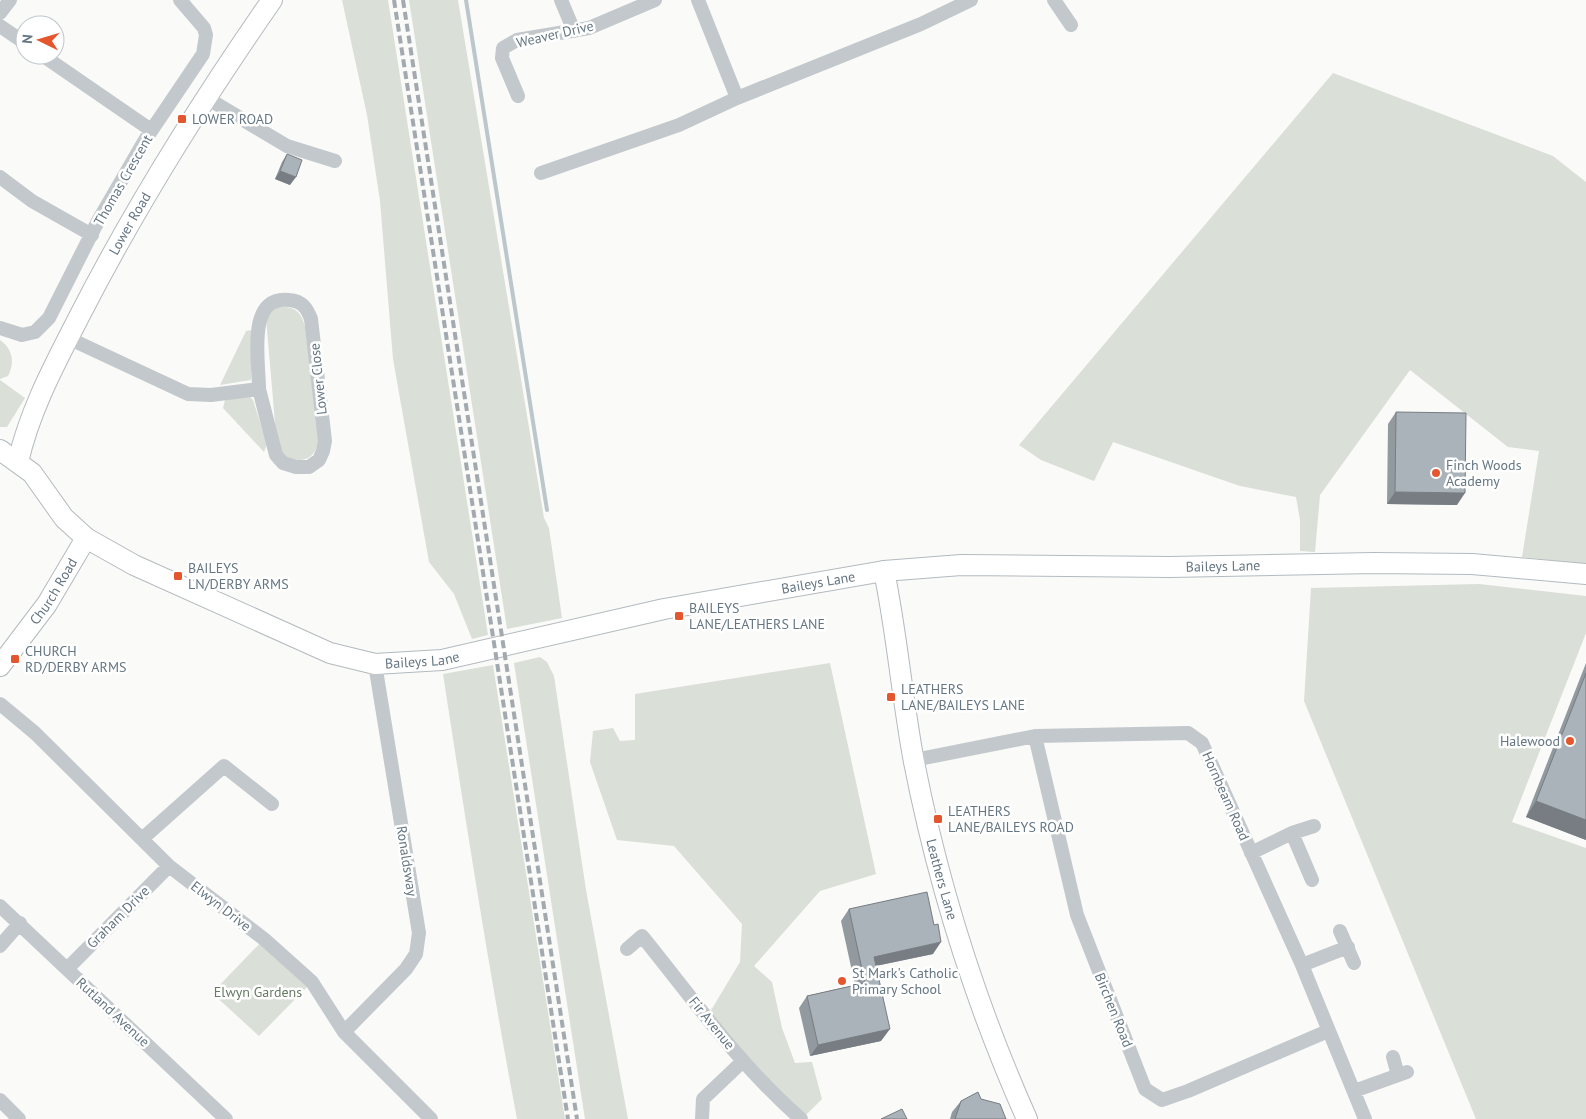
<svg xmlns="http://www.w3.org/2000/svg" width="1586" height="1119" viewBox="0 0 1586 1119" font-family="'PT Sans',sans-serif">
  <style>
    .green { fill: #dadfd7 }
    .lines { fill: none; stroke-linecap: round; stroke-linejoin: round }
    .stream { stroke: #bbc7cb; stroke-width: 4 }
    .secondary-casing { stroke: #b3babf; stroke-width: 22 }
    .street { stroke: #c3c8cc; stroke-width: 14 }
    .secondary { stroke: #fff; stroke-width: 20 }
    .rail { stroke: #a2aab0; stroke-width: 4; stroke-dasharray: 8 4; stroke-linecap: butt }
    .wall { fill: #929a9f }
    .shaded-wall { fill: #777d82 }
    .building { fill: #aab3b9; stroke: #777d82 }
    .poi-dot { fill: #e4572e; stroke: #fff; stroke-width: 2 }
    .labels { text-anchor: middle; stroke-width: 5; stroke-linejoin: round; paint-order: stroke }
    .street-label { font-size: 14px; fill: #657683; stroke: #fff }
    .poi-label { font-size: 14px; fill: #657683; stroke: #fff; text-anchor: start }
    .park-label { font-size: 14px; fill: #687a64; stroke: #fff }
  </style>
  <rect width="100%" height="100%" fill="#fafaf8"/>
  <path class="green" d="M342,0H388L488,635L472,639L454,594L429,562L393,359L380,201L367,115Z
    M409,0H458L544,518L549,528L562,618L507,629Z
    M1333,73L1553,156L1586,182V564L1522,557L1539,451L1508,447L1410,370L1320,495L1315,552L1300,551V520L1296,497L1240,486L1113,442L1094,481L1041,460L1019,445Z
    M276,307C293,306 301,310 305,327L319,443C312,461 303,462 286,458L277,446L266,318Z
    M251,330V380L220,385L246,331Z
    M0,340C13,349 15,363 8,376L0,379Z
    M0,380L25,398L7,427H0Z
    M249,396L253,400L267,444L264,452L223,408L225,400Z
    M1479,584L1586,596V633L1512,822L1586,848V1119H1476L1304,701L1311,588Z
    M540,657L547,662L554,676L586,890L628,1119H585L514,663Z
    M830,663L876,874L820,891L754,966L772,982L782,1028L795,1063L812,1062L822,1099L802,1119L707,1017L740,962L742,924L674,846L617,840L590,762L593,731L613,728L620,741L635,740V694Z
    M493,665L565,1119H517C489,971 466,823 443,674Z
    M264,939L312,982L259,1036L212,993Z"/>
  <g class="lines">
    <path class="stream" d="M466,0L547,510"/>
    <g class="secondary-casing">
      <g id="secondary">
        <path id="s1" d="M0,450L32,473L64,518L86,538L134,565L330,653L375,664L442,660L664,609L884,571L961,565L1170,567L1374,563L1472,564L1586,574"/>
        <path id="s2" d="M18,462C30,409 56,362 81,313C138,202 201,102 272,0"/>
        <path id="s3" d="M884,571C897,634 902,698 914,762C938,884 976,1005 1027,1119"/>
        <path id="s4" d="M0,666L47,604L86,538"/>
      </g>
    </g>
    <path class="street" d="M561,0L574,31
      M698,0L737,98
      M1054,0L1071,25
      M0,13L10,0
      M0,26L25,43
      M42,55L151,130
      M518,96L502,58L503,48L517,40L589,28L655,0
      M205,97L287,146L335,161
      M541,173L679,125L737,98L921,24L971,0
      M0,177L32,201L92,235
      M0,328L22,335L35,332L49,318L98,221L145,140L203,54L206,35L204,28L180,0
      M68,338L188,394L211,395L259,389L276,455L283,463L296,467H309L319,460L323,451L325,441L311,319C307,308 302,301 289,300C246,295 259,361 259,389
      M0,704L35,733L169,866L264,939L312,982L344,1032L431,1119
      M1035,736L1077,915L1145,1089L1162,1100L1188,1091L1328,1031
      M914,760L1035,736L1188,733L1202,743L1302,965L1365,1119
      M1292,833L1312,880
      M142,839L224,766L272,804
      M1251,853L1292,833L1314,826
      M0,906L226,1119
      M1340,931L1354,963
      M0,946L20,923
      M627,949L642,936C693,999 740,1066 801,1119
      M1302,965L1348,947
      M67,969L169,866
      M344,1032L406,969L416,954L419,933L375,664
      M1393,1057L1398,1075
      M1354,1091L1407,1072
      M0,1100L19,1119
      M702,1119L703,1099L743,1061"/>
    <use href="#secondary" class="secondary"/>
    <path class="rail" d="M394,0L568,1119
      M403,0L577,1119"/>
  </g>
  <path class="wall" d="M287,154L290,185L275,179L282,162Z
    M1396,412L1457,505L1387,504L1388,424Z
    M1586,663V840L1526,817Z
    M849,909L933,954L876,966L881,1041L810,1056L799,1008L807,996L855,985L841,921Z
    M981,1099L1006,1119H950L952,1112L961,1101Z"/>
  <path class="shaded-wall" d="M280,171L296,177L290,185L275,179Z
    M1395,492L1465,493L1457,505L1387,504Z
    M1536,801L1586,820V840L1526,817Z
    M941,942L933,954L865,968L874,957Z
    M890,1029L881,1041L810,1056L818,1045Z"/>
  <path class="building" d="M287,154L302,160L296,177L280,171Z
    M1396,412L1466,413L1465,493L1395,492Z
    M1586,673V820L1536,801Z
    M927,892L934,925L938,924L941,942L874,957L890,1029L818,1045L807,996L865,983L849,909Z
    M978,1092L981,1099L1000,1104L1006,1119H955L961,1101Z
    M902,1109L907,1119H881Z"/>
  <g class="poi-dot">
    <rect x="177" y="114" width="10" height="10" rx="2.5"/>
    <circle cx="1436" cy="473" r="5"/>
    <rect x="173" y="571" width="10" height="10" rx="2.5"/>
    <rect x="674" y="611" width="10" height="10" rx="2.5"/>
    <rect x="10" y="654" width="10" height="10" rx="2.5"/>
    <rect x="886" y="692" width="10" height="10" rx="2.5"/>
    <circle cx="1570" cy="741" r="5"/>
    <rect x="933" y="814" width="10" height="10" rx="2.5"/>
    <circle cx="842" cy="981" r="5"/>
  </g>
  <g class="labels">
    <g class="street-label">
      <text transform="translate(555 34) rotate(-13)" y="5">Weaver Drive</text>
      <text transform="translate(123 180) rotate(-60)" y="5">Thomas Crescent</text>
      <text dy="5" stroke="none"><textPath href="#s2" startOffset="264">Lower Road</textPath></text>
      <text transform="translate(318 379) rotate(-96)" y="5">Lower Close</text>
      <text dy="5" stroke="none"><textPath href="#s1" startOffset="1298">Baileys Lane</textPath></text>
      <text dy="5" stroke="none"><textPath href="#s1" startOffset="892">Baileys Lane</textPath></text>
      <text dy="5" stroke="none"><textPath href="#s4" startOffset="92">Church Road</textPath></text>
      <text dy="5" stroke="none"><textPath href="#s1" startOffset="488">Baileys Lane</textPath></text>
      <text transform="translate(1226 796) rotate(66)" y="5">Hornbeam Road</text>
      <text transform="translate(407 861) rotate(81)" y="5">Ronaldsway</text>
      <text dy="5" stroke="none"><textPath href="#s3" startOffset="314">Leathers Lane</textPath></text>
      <text transform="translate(221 906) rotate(38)" y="5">Elwyn Drive</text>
      <text transform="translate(118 917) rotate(-45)" y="5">Graham Drive</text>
      <text transform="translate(1114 1010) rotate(68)" y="5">Birchen Road</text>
      <text transform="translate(113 1012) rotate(43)" y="5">Rutland Avenue</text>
      <text transform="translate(712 1023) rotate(51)" y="5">Fir Avenue</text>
    </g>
    <g class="poi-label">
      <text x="192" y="124">LOWER ROAD</text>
      <text x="1446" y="470">Finch Woods<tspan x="1446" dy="16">Academy</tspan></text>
      <text x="188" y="573">BAILEYS<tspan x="188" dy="16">LN/DERBY ARMS</tspan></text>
      <text x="689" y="613">BAILEYS<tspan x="689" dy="16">LANE/LEATHERS LANE</tspan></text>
      <text x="25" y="656">CHURCH<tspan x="25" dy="16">RD/DERBY ARMS</tspan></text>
      <text x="901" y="694">LEATHERS<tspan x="901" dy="16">LANE/BAILEYS LANE</tspan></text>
      <text x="1560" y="746" text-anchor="end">Halewood</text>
      <text x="948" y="816">LEATHERS<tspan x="948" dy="16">LANE/BAILEYS ROAD</tspan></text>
      <text x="852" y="978">St Mark's Catholic<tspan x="852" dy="16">Primary School</tspan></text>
    </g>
    <g class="park-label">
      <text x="258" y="997">Elwyn Gardens</text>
    </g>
  </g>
  <g transform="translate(40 40) rotate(275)"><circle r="24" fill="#ffffff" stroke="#c1c8cd"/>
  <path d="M0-4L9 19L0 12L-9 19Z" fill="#e4572e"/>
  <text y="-8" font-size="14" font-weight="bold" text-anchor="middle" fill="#657683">N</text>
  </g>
</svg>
